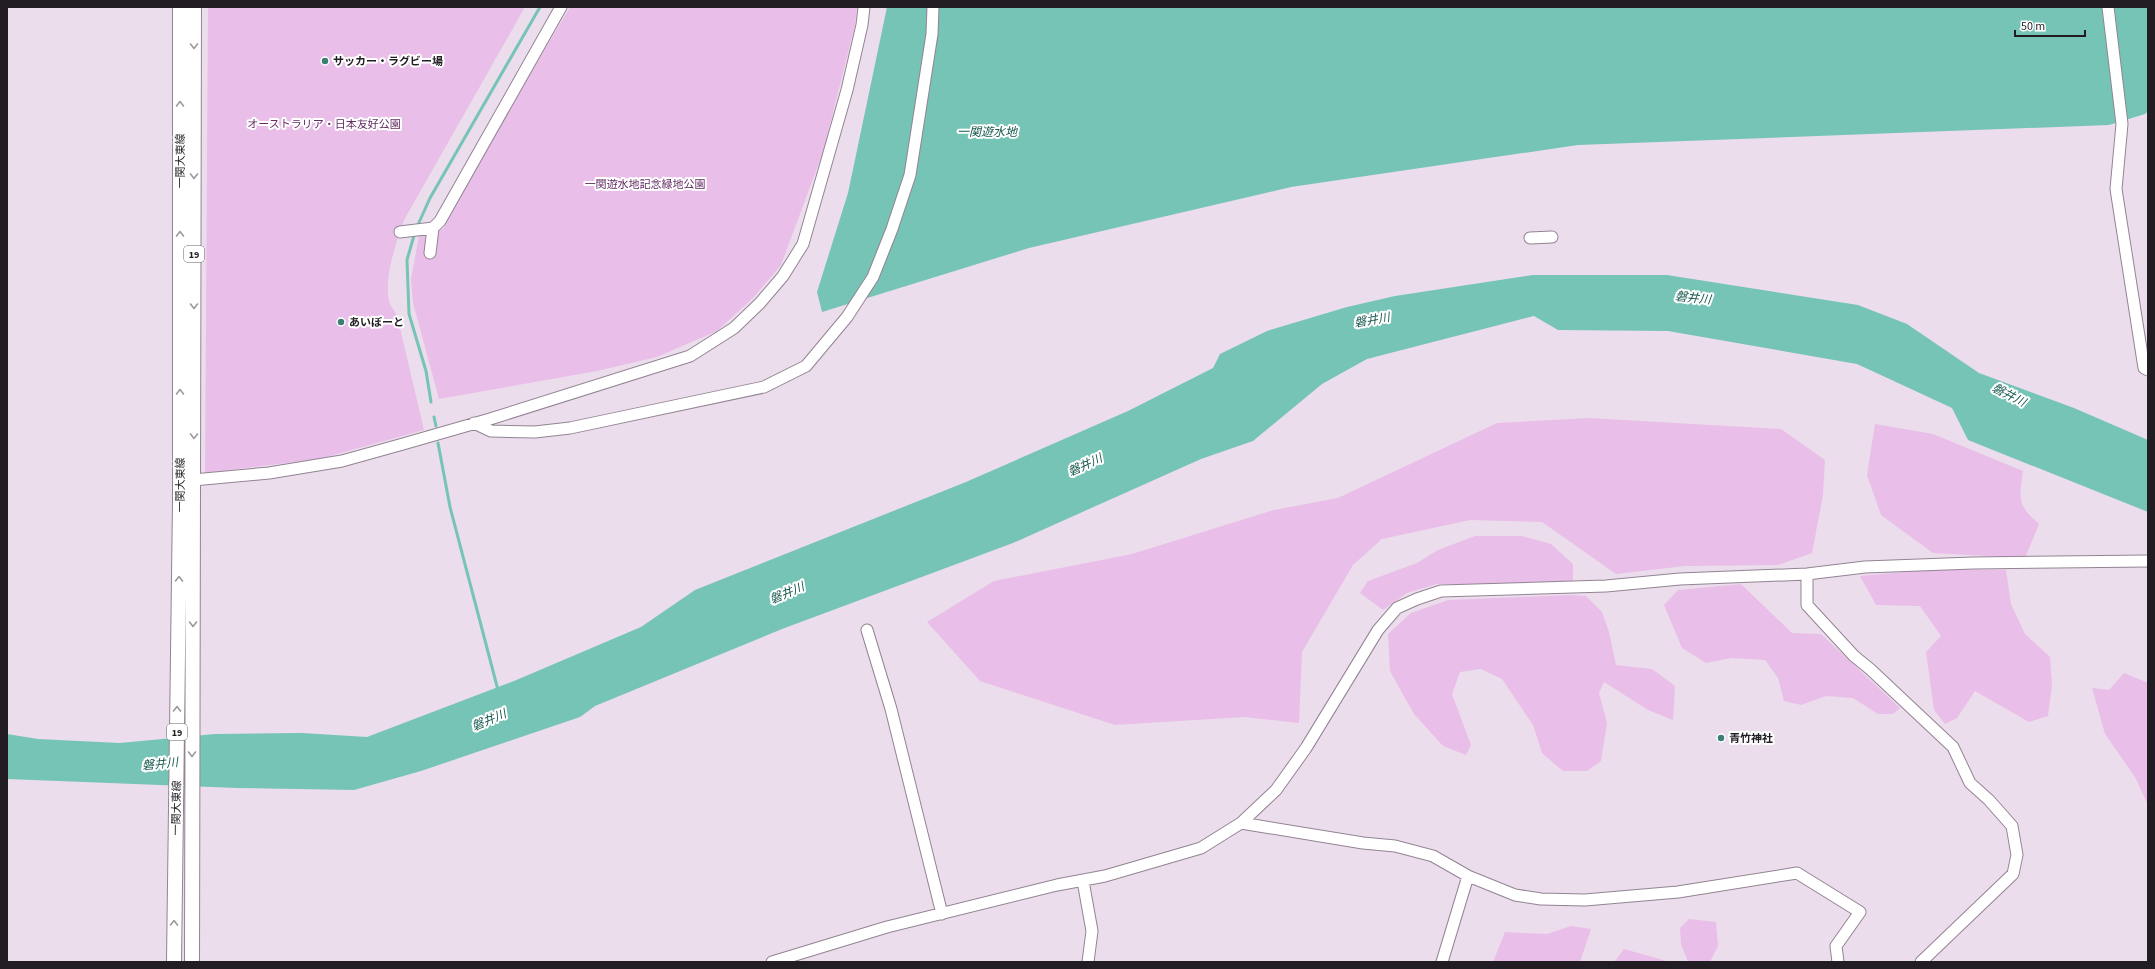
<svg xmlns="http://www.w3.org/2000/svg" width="2155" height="969" viewBox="0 0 2155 969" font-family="'Source Sans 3','Noto Sans JP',sans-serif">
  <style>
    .green { fill: #e9bee8 }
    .water { fill: #76c4b5 }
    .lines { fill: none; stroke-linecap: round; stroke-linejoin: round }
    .stream { stroke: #76c4b5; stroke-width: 3 }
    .minor-casing { stroke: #928492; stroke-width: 13 }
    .major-casing { stroke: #928492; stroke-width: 16 }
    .minor { stroke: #fff; stroke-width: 11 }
    .major { stroke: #fff; stroke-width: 14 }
    .oneway { stroke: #9c999c }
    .poi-dot { fill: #3b7f73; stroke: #fff; stroke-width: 1.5 }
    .labels { text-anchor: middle; stroke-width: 4; stroke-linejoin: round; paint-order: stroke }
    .shield { fill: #fff; stroke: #646164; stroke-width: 1 }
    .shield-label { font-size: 10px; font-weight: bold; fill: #221d22 }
    .poi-label { font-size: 11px; font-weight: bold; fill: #221d22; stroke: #fff; text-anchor: start }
    .park-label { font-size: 11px; fill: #622c63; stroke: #fff }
    .street-label { font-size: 11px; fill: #221d22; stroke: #fff }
    .water-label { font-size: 12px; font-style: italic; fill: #17584e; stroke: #fff }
  </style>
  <rect width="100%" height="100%" fill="#ecddec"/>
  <path class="green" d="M208,7H525L404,220C396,244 384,275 389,301C390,305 394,310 397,315L424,430L319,459L205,473Z
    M570,7H857L855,25L823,152L781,265L753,298L717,331L657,357L597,371L439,399L413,303L411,279L419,236L435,233L444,228L459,193Z
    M1589,418L1781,429L1825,460L1823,495L1812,553L1778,565L1685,566L1616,574L1542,522L1470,520L1382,539L1353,565L1302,652L1299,723L1244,717L1115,725L980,681L927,622L994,581L1132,554L1274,510L1338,498L1497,423Z
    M1875,424L1933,434L2023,471C2019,499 2017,505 2039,524L2025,558L1933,553L1881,515L1867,475Z
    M1475,536H1522L1551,544L1573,564V584H1437L1407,593L1383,610L1360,593L1368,581L1417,563L1438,550Z
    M1938,569L2006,570L2011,604L2025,634L2050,657L2052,685L2048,716L2029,722L1975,691L1957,718L1945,724L1934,710L1926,652L1941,636L1920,606L1876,605L1860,576Z
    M1741,584L1792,633L1821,634L1900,708L1893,714H1878L1853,698L1826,696L1801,705L1784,701L1778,678L1765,660L1731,658L1706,663L1682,648L1664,605L1678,590Z
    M1570,595L1586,596L1602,612L1609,632L1616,665L1652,669L1675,686L1673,720L1648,710L1604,682L1599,693L1607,723L1601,761L1587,771H1563L1542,753L1533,725L1502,679L1481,669L1460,672L1452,694L1471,745L1466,755L1443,746L1414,714L1390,671L1388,634L1411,613L1448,600Z
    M2124,673L2148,683V805L2135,777L2105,734L2092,688L2109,690Z
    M1689,919L1716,922L1718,946L1710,962H1688L1681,944L1680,928Z
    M1571,926L1591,929L1580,962H1493L1505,932L1547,934Z
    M1624,949L1670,962H1614Z"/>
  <path class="water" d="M887,7H2148V111L2145,114L2109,125L1578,145L1291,187L1029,248L822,312L817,292L848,193Z
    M1533,275H1667L1858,305L1907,324L1979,373L2074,408L2148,440V512L1968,440L1952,408L1857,364L1668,331L1558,330L1534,316L1367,359L1322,384L1253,441L1201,459L1013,543L782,629L595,706L580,717L421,771L354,790L237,788L7,779V734L38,739L120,743L215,734L302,733L367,737L514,681L641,627L695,590L966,482L1128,411L1213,368L1220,354L1267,331L1347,307L1395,296Z"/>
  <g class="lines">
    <path class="stream" d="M417,227L430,198L540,7
      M415,232L407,260L409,314L426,371L431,402
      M434,417L436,426
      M438,443L450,507L498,690"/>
    <g class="minor-casing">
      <path id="minor" d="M2108,7L2122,124L2116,189L2144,368L2148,370
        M400,232L433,228L440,221L561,7
        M1530,238L1552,237
        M430,253L433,228
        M474,423L491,431L535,432L570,428L764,387L806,366L847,317L873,277L892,229L910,175L932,34L933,7
        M193,480L269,473L342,461L403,444L490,419L690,356L734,328L760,303L783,276L803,244L847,90L862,25L864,7
        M1807,574V605L1854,656L1870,669L1953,747L1970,783L1989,800L2012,826L2017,855L2013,874L1921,962
        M867,630L891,709L942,914
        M1241,823L1363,843L1395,846L1433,856L1468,876L1515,895L1541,899L1585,900L1678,892L1797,873L1860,912L1836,946L1838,962
        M1083,881L1092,931L1088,962
        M772,962L887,927L1057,885L1105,876L1201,848L1241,823L1276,790L1306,748L1378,630L1397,608L1417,599L1441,591L1606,586L1680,579L1807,574L1865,567L1973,563L2148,561
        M1442,962L1468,876"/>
    </g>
    <g class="major-casing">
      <path id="major" d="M174,962L180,501V7
        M192,962L194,7"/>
    </g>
    <use href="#minor" class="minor"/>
    <use href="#major" class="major"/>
  </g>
  <defs><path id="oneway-chevron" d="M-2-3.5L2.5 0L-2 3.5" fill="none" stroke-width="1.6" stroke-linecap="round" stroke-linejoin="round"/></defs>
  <g class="oneway">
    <use href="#oneway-chevron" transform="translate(194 46) rotate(90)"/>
    <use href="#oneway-chevron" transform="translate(180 104) rotate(-90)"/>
    <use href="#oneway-chevron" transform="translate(194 176) rotate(90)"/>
    <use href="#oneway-chevron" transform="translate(180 234) rotate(-90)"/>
    <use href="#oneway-chevron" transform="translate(194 306) rotate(90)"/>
    <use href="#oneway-chevron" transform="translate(180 392) rotate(-90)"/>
    <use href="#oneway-chevron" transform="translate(194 436) rotate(91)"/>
    <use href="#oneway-chevron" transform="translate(179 579) rotate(-89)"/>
    <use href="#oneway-chevron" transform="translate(193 624) rotate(90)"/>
    <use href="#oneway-chevron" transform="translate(177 709) rotate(-89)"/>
    <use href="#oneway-chevron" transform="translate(192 754) rotate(90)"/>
    <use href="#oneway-chevron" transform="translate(174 923) rotate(-89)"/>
  </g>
  <g class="poi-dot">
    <circle cx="325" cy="61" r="4"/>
    <circle cx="341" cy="322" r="4"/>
    <circle cx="1721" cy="738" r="4"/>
  </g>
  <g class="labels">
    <g class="shield">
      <rect x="184" y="246" width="20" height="16" rx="3"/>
      <rect x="167" y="724" width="20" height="16" rx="3"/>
    </g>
    <g class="shield-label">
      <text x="194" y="258">19</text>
      <text x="177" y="736">19</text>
    </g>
    <g class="poi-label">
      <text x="333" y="65">サッカー・ラグビー場</text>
      <text x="349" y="326">あいぽーと</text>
      <text x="1729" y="742">青竹神社</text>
    </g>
    <g class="park-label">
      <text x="324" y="128">オーストラリア・日本友好公園</text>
      <text x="645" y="188">一関遊水地記念緑地公園</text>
    </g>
    <g class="street-label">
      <text transform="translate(180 161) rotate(-90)" y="4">一関大東線</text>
      <text transform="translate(180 485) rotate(-90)" y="4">一関大東線</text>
      <text transform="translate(176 808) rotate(-89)" y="4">一関大東線</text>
    </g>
    <g class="water-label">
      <text x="987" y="136">一関遊水地</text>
      <text transform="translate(1693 298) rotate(6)" y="4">磐井川</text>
      <text transform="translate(1372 320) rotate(-10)" y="4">磐井川</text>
      <text transform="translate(2009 395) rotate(27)" y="4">磐井川</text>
      <text transform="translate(1085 465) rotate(-25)" y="4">磐井川</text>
      <text transform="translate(787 593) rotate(-23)" y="4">磐井川</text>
      <text transform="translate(489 720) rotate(-23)" y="4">磐井川</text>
      <text transform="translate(160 764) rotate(-6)" y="4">磐井川</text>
    </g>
  </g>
  <rect width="2155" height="969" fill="none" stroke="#221d22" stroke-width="16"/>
  <path d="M2015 30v6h70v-6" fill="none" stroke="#221d22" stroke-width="2"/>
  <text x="2021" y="30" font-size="12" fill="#221d22" stroke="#ffffff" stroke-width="3" paint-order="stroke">50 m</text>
</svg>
